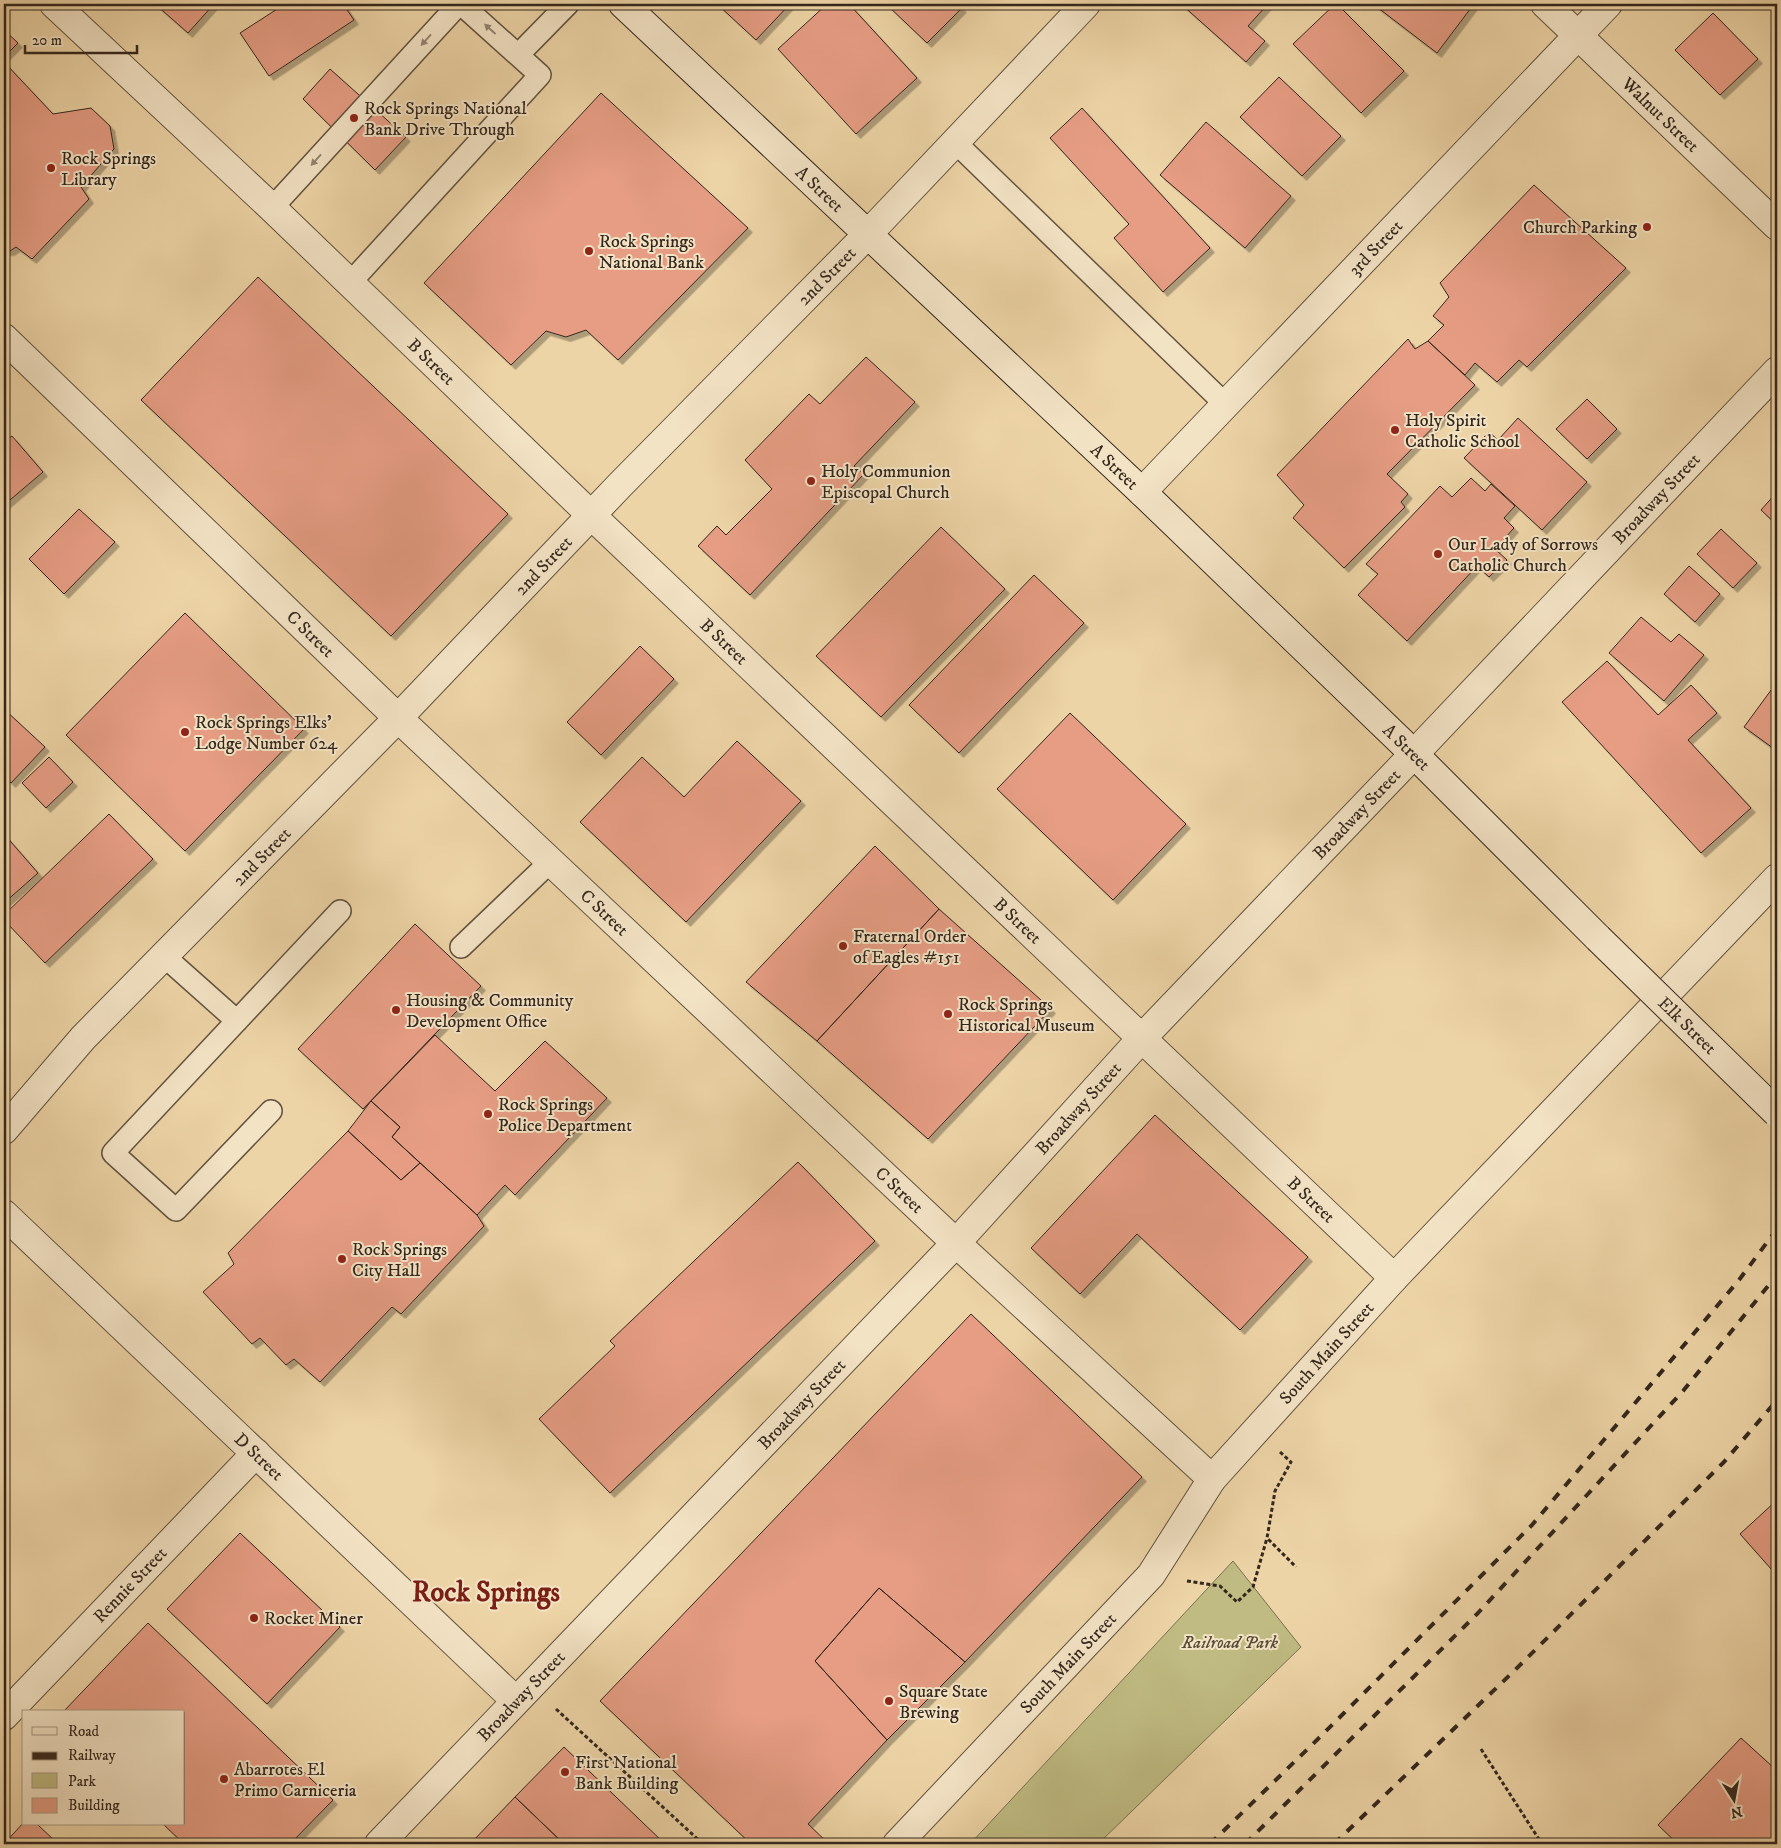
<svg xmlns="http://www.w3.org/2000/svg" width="1781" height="1848" viewBox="0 0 1781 1848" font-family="'IM FELL DW Pica',serif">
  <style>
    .green { fill: #bfbb82; stroke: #7a7150 }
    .building { fill: #e69d84; stroke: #34271d; filter: url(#shadow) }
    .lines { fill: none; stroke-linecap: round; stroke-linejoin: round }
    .service-casing { stroke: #62523f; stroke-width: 24 }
    .minor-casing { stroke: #62523f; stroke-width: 30 }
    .tertiary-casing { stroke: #62523f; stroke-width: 30 }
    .secondary-casing { stroke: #34271d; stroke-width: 30 }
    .path { stroke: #34271d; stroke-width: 3; stroke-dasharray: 4 2.5; stroke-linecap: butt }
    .service { stroke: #f3e3c5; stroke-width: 21 }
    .minor { stroke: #f3e3c5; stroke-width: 28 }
    .tertiary { stroke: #f3e3c5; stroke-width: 28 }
    .secondary { stroke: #f3e3c5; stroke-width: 28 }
    .rail { stroke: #34271d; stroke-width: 4; stroke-dasharray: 9 9; stroke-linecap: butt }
    .secondary-bridge-casing { stroke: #34271d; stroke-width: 30; stroke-linecap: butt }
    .secondary-bridge { stroke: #f3e3c5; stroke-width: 28 }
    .oneway { fill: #948571 }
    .poi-dot { fill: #8f2418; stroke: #f3e3c5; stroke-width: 2 }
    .labels { text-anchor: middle; stroke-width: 4; stroke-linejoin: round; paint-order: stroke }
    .poi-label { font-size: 18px; fill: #34271d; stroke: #f3e3c5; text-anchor: start }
    .street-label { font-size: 18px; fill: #34271d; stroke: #f3e3c5 }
    .park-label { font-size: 18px; font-style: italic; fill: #574c36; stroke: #f3e3c5 }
    .town-label { font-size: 28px; font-weight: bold; fill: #7a1f14; stroke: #f3e3c5 }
  </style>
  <defs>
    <filter id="shadow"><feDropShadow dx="4.5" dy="4.5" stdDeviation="0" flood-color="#0004"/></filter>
  </defs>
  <rect width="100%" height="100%" fill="#edd4a6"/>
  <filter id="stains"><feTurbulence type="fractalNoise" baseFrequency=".004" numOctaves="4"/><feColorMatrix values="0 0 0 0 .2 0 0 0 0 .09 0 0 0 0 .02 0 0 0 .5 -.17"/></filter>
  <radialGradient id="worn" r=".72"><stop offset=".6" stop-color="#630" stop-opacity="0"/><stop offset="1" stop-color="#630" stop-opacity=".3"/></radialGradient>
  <path class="green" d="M1233,1561L1301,1647L1098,1844H970Z"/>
  <path class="building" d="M155,4H214L188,33Z
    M285,4H343L354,20L269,76L240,33Z
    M717,4H790L756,40Z
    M827,4H849L917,78L856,134L778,49Z
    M886,4H957L962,8L927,43Z
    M1181,4H1268L1248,26L1265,41L1246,62Z
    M1335,4H1337L1404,71L1361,113L1293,44Z
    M1373,4H1474L1437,53Z
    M1713,13L1758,59L1720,95L1675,50Z
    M4,30L18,43L4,57Z
    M4,62L53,114L91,108L110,126L114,149L81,187L89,199L32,259L16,247L10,251H4Z
    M330,69L406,137L375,170L303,99Z
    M1279,77L1341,136L1302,176L1240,117Z
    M601,93L748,228L618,360L586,330L566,337L546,331L511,365L424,283Z
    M1082,108L1210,248L1163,292L1114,238L1129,224L1050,138Z
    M1206,122L1291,196L1245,248L1160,175Z
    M1534,185L1626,268L1527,367L1519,360L1497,382L1475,363L1465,375L1428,341L1444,325L1433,316L1449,297L1440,283Z
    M258,277L508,514L391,636L141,400Z
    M1408,339L1415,349L1428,341L1475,385L1387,474L1408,494L1401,502L1405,507L1344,568L1293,518L1304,505L1277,475Z
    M866,357L915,402L854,466L864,474L750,595L698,546L717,526L726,535L772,489L745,460L809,394L820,404Z
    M1587,399L1617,429L1587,459L1556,429Z
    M1518,418L1587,482L1542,530L1464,458L1489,432L1498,440Z
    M12,436L43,472L4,505V442Z
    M1471,478L1485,491L1491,484L1515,506L1504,518L1514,528L1495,549L1507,560L1489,577L1477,566L1407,641L1358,595L1378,574L1366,564L1440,486L1452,497Z
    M1777,492V525L1761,510Z
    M79,509L115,542L64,594L29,559Z
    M941,527L1005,589L881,717L816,656Z
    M1721,529L1757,563L1733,588L1697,554Z
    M1689,566L1720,594L1695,622L1664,594Z
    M1034,575L1084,623L959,753L909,705Z
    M185,613L304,729L185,851L66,735Z
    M1641,617L1671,642L1679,634L1704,655L1664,701L1609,653Z
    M640,646L674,679L601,755L567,722Z
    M1607,661L1658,715L1691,685L1717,713L1688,740L1751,808L1701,853L1562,702Z
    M1777,682V751L1744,727Z
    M4,709L45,747L11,783L4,776Z
    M1070,713L1186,824L1113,900L997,789Z
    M737,741L801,801L686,922L580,822L642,757L684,797Z
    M49,757L73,782L46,808L22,783Z
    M109,814L153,859L45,963L4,920V915Z
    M4,834L38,873L4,903Z
    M875,846L939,909L817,1041L746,982Z
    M939,909L1051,1009L928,1139L817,1041Z
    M415,924L481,986L363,1109L298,1049Z
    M435,1035L495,1091L545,1041L607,1098L515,1195L505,1185L477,1215L392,1137L400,1127L371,1101Z
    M371,1101L400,1127L392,1137L420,1163L401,1180L348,1131Z
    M1155,1115L1308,1257L1240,1330L1137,1234L1080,1294L1031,1248Z
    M348,1131L401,1180L420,1163L477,1215L484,1226L401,1314L392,1307L320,1382L294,1359L286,1365L260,1338L252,1344L203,1292L234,1264L228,1253Z
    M798,1162L875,1241L610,1493L539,1419L615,1346L610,1341Z
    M971,1314L1142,1477L965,1662L879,1588L815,1661L887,1740L808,1824L829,1844H751L600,1701Z
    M1777,1500V1565L1772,1570L1740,1534Z
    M240,1533L340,1627L267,1704L167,1609Z
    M879,1588L965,1662L887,1740L815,1661Z
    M148,1623L333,1800L290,1844H184L163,1824H184V1712H63Z
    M1741,1738L1774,1768L1777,1765V1844H1678L1658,1825Z
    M564,1747L665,1844H564L515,1797Z
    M515,1797L564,1844H470Z
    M24,1822V1824H37L58,1844H4Z"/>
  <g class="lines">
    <g class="service-casing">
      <path id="service" d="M518,55L568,4
        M955,142L1225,404
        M272,208L459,4
        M350,283L540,75L461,4
        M461,947L550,862
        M164,956L237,1021
        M271,1111L176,1210L113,1153L340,911"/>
    </g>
    <g class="minor-casing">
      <g id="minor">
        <path id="s1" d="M54,4L272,208L591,515L1394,1278"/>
        <path id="s2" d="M1545,4L1777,226"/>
        <path d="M867,235L1086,4"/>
        <path id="s3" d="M1142,492L1608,4"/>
        <path id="s4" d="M1414,754L1777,371"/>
        <path id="s5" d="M4,1214L515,1700"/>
        <path d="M956,1243L1212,1479"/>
        <path id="s6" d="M4,1716L256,1453"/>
        <path id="s7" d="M897,1844L1151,1575L1212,1479L1394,1278L1777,878"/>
      </g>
    </g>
    <g class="tertiary-casing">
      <g id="tertiary">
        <path id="s8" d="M4,338L398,718L956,1243"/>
        <path id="s9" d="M4,1130L83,1038L398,718L620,485L867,235"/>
        <path id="s10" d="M379,1844L956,1243L1141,1039L1414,754"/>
      </g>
    </g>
    <g class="secondary-casing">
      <g id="secondary">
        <path id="s11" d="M623,4L1142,492L1414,754L1598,938"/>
      </g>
    </g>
    <path class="path" d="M1280,1452L1291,1462L1275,1491L1267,1538L1296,1567
      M1187,1581L1220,1586L1237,1602L1253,1587L1267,1538
      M556,1709L703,1844
      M1481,1749L1542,1844"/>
    <use href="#service" class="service"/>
    <use href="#minor" class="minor"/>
    <use href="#tertiary" class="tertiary"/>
    <use href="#secondary" class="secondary"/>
    <path class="rail" d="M1210,1844L1321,1736L1532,1525L1739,1280L1777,1229
      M1245,1844L1478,1613L1683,1391L1777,1275
      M1334,1844L1515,1670L1724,1462L1777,1400"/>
    <g class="secondary-bridge-casing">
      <g id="secondary-bridge">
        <path id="s12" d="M1598,938L1777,1113"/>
      </g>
    </g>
    <use href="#secondary-bridge" class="secondary-bridge"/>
  </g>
  <defs><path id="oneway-solid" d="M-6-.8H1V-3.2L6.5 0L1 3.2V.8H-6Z" transform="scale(1.25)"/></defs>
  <g class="oneway">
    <use href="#oneway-solid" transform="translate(490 29) rotate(-138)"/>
    <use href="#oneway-solid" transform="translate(426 40) rotate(132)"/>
    <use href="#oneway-solid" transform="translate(316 160) rotate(132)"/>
  </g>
  <g class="poi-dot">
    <circle cx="354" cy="118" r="5"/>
    <circle cx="51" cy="168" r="5"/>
    <circle cx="1647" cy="227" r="5"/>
    <circle cx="589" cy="251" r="5"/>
    <circle cx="1395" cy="430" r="5"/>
    <circle cx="811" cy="481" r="5"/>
    <circle cx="1438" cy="554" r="5"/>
    <circle cx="185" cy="732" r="5"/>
    <circle cx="843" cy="946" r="5"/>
    <circle cx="396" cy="1010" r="5"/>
    <circle cx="948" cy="1014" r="5"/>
    <circle cx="488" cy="1114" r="5"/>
    <circle cx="342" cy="1259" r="5"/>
    <circle cx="254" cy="1618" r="5"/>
    <circle cx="889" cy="1701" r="5"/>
    <circle cx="565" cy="1772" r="5"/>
    <circle cx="224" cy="1779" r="5"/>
  </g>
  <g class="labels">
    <g class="poi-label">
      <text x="364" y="114">Rock Springs National<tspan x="364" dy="21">Bank Drive Through</tspan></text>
      <text x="61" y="164">Rock Springs<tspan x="61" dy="21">Library</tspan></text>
      <text x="1637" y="233" text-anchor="end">Church Parking</text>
      <text x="599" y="247">Rock Springs<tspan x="599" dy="21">National Bank</tspan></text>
      <text x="1405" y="426">Holy Spirit<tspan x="1405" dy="21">Catholic School</tspan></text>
      <text x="821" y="477">Holy Communion<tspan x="821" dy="21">Episcopal Church</tspan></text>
      <text x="1448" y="550">Our Lady of Sorrows<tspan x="1448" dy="21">Catholic Church</tspan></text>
      <text x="195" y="728">Rock Springs Elks'<tspan x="195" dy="21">Lodge Number 624</tspan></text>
      <text x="853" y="942">Fraternal Order<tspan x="853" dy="21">of Eagles #151</tspan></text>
      <text x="406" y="1006">Housing &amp; Community<tspan x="406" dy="21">Development Office</tspan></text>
      <text x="958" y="1010">Rock Springs<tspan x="958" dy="21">Historical Museum</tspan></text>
      <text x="498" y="1110">Rock Springs<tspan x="498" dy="21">Police Department</tspan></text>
      <text x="352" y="1255">Rock Springs<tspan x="352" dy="21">City Hall</tspan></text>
      <text x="264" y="1624">Rocket Miner</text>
      <text x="899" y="1697">Square State<tspan x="899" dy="21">Brewing</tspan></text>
      <text x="575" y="1768">First National<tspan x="575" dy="21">Bank Building</tspan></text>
      <text x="234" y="1775">Abarrotes El<tspan x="234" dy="21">Primo Carniceria</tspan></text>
    </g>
    <g class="street-label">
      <text dy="6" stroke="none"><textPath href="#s2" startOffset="160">Walnut Street</textPath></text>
      <text dy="6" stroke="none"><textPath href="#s11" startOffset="270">A Street</textPath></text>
      <text dy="6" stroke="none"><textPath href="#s3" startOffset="338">3rd Street</textPath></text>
      <text dy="6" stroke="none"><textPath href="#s9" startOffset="1186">2nd Street</textPath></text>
      <text dy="6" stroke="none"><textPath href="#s1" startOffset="520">B Street</textPath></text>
      <text dy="6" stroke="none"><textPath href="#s11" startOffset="675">A Street</textPath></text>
      <text dy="6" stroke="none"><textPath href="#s4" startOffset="352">Broadway Street</textPath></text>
      <text dy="6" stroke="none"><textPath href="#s9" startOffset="781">2nd Street</textPath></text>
      <text dy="6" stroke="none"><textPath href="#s8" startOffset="426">C Street</textPath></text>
      <text dy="6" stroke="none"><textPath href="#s1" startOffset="925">B Street</textPath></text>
      <text dy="6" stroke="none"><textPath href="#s11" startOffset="1080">A Street</textPath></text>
      <text dy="6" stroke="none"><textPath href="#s10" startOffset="1420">Broadway Street</textPath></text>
      <text dy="6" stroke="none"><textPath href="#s9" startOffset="376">2nd Street</textPath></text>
      <text dy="6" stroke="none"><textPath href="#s8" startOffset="831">C Street</textPath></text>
      <text dy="6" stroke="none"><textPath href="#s1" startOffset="1330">B Street</textPath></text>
      <text dy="6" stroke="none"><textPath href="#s12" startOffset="125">Elk Street</textPath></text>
      <text dy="6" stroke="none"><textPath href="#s10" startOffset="1015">Broadway Street</textPath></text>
      <text dy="6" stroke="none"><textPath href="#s8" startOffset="1236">C Street</textPath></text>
      <text dy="6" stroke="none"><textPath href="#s1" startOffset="1735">B Street</textPath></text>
      <text dy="6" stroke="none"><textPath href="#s7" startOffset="654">South Main Street</textPath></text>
      <text dy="6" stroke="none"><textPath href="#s10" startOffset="610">Broadway Street</textPath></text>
      <text dy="6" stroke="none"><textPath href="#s5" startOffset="352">D Street</textPath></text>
      <text dy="6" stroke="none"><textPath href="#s6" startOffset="182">Rennie Street</textPath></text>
      <text dy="6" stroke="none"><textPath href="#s7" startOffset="249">South Main Street</textPath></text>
      <text dy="6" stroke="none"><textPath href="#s10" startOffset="205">Broadway Street</textPath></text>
    </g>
    <g class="park-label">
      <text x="1230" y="1648">Railroad Park</text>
    </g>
    <g class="town-label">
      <text x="486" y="1601">Rock Springs</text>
    </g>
  </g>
  <rect width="1781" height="1848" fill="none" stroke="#edd4a6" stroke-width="20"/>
  <rect x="5" y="5" width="1771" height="1838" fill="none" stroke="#34271d" stroke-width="2.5"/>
  <rect x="10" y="10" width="1761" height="1828" fill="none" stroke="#34271d"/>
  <rect x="22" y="1710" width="162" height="115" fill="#f3e3c5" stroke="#a79882"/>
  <rect x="32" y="1727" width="25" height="8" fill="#f3e3c5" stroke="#a79882"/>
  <text x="68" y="1736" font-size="15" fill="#34271d">Road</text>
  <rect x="32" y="1752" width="25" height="8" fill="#34271d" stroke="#a79882"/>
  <text x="68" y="1760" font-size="15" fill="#34271d">Railway</text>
  <rect x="32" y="1773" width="25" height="15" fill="#bfbb82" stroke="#a79882"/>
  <text x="68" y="1786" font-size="15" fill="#34271d">Park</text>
  <rect x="32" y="1798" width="25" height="15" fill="#e69d84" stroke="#a79882"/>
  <text x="68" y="1810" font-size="15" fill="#34271d">Building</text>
  <g transform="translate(1734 1800) rotate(169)" stroke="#f3e3c5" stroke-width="4" paint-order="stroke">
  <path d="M0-4L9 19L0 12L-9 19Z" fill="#34271d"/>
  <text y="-8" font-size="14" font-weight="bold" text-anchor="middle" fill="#34271d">N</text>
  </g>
  <path d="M25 45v8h112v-8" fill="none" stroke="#34271d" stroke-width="2.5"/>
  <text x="32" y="45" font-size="15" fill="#34271d" stroke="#f3e3c5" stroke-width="4" paint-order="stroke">20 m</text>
  <rect width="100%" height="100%" filter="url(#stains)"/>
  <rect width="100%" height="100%" fill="url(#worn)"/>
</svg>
